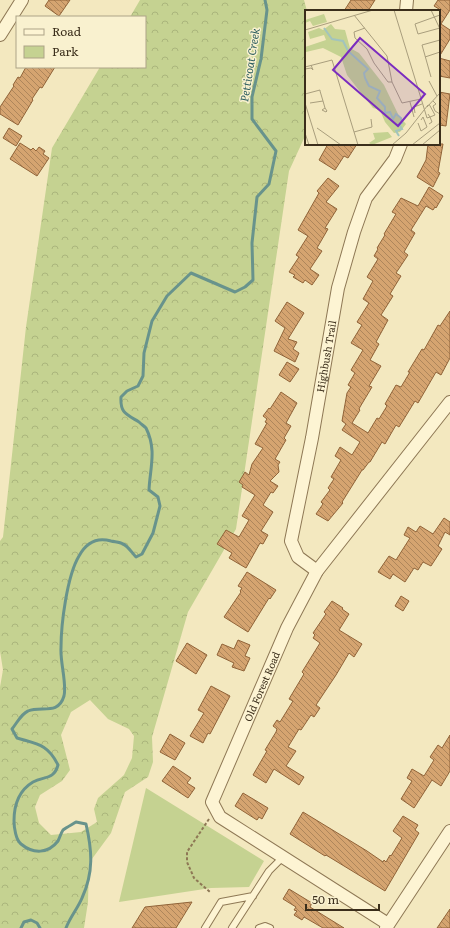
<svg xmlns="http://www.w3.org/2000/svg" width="450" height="928" viewBox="0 0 450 928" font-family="Literata,serif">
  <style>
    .green { fill: #c5d291 }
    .forest { fill: url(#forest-crowns); fill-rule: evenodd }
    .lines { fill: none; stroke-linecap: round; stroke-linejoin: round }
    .stream { stroke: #68938c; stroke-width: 3 }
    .building { fill: url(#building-back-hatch); stroke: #906338 }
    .service-casing { stroke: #8e7855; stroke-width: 8 }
    .minor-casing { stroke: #8e7855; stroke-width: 14 }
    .path { stroke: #8e7855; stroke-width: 2; stroke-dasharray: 3 2; stroke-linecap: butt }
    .service { stroke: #fdf4d3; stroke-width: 6 }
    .minor { stroke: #fdf4d3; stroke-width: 12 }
    .labels { text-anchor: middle; stroke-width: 3; stroke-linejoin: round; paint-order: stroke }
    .street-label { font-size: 10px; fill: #3b2e1b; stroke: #f9f1cf }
    .water-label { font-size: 11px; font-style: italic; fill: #295b5d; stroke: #f9f1cf }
    .inset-river { fill: none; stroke: #a2c4bd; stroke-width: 2 }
    .inset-road { fill: none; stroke: #a99e7d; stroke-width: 1 }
    .view { fill: #7b2cbf; fill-opacity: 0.15; stroke: #7b2cbf; stroke-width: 2 }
    .inset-edge { fill: none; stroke: #3b2e1b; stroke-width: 2 }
  </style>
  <defs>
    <pattern id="forest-crowns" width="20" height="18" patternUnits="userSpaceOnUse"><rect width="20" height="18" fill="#c5d291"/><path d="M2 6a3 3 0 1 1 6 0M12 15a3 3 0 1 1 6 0" fill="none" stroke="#aab57c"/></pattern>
    <pattern id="building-back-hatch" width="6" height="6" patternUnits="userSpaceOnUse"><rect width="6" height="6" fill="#d5a470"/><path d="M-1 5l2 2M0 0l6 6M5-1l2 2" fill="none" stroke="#ae865b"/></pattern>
  </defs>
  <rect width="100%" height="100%" fill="#f3e8bf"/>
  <path class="green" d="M146,788L264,861L249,887L211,888L119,902Z"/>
  <path class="forest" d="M140,0H304L307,11L306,134L289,171L236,529L188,612L152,737L153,762L148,777L125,792L111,833L89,863L88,902L84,928H0V687L3,670L0,651V541L3,537L26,327L52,148L100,67H145V17H130ZM90,700L108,719L129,729L134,736L132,758L124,775L98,798L94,809L97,822L81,832L51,835L39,823L35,807L40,795L62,781L70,770L61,735L71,712Z"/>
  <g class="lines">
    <path class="stream" d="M21,928L24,922L31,920L37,923L40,928
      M66,928C70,917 78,908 82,898C94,872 92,850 86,824L76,822C73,824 67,827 63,830C61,833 60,837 58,841C48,854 33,854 21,844C16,840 14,828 14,821C14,806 18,791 33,782C44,776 54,780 58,765C48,744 37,744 17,738L12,729C17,723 21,714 28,711C41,705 58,716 64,696C67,684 60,662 61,648C61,624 67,576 79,556C86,543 97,537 111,541C115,542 120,542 123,544C128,546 132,553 136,557L142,554L153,533L160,506L158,497L149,490C150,468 157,450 146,428C144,426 141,424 139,422C126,414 120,413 121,397L127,391L138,386L143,376L144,353L152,321L167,296L191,273L235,292L245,287L253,280L252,243L257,197L269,184L276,151L252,119V97L261,59L267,10L265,0"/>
  </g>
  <path class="building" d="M49,0H70L59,16L45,6Z
    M351,0H375L368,11H344Z
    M438,0H450V10L441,24L450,30V39L439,57V9L434,6Z
    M439,58L450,61V78L439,76Z
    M26,67H55L42,88L40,87L32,99L33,100L18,125L0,114V107L14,86L13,85L18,77L20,78Z
    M439,92L450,94L446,126L439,125Z
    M9,128L22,136L16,146L3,138Z
    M20,143L31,150L33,148L36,151L39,147L45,151L43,154L49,158L37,176L10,159Z
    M328,144H357L348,158L344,156L335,170L319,160Z
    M428,144H443L438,172L440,173L433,187L417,177L426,160Z
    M328,178L339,186L326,202L337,209L325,228L328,229L317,248L322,251L310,269L319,275L312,285L305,280L303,283L293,277L295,275L289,272L299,257L296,255L308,236L298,230L319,193L317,191Z
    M429,187L443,196L436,208L435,207L433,210L426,206L411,230L415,233L404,252L408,255L396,273L401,276L390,294L393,296L381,315L388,320L376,342L379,344L370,360L381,366L369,386L372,387L360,407L359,409L360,410L352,423L368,433L377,418L379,419L387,406L385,404L396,385L401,387L410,372H408L422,349L424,350L438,325L440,326L450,311V358L441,375L436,372L418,403L415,401L399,427L396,425L385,444L382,442L370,462H369L363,470H362L342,502L343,503L328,521L316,514L323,504L321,502L330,490L328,488L334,479L331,477L341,460L335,456L340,447L352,455L360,442L342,430L346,424L342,421L347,393L351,387L348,385L355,373L351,370L363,350L351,343L362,325L357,322L369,303L363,299L373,281L367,277L378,259L374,256L378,249L377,248L385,235L384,234L396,214L392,212L401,198L418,206Z
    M287,302L304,313L288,339L297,342L293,349L299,353L295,362L274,351L285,328L275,321Z
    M287,362L299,369L290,382L279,375Z
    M281,392L297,403L286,423L291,426L284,438L286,440L275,459L280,462L278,465L279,472L270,481L278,486L273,493L271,492L263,505L273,512L261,531L268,535L263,544L260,543L246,568L229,558L232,553L217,544L226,530L239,537L249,520L242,516L255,495L242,487L243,485L239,482L245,472L249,475L252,464L263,448L255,444L267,423L265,422L267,419L263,416L269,408L270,409Z
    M444,518L450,522V535L445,532L438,546L442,549L431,566L423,562L418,570L414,568L405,582L393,574L390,579L378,572L389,556L396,560L410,538L404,535L408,527L416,532L420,526L433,534Z
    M247,572L276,590L270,599L269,598L248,632L224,617L241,592L240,591L242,588L238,586Z
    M401,596L409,601L403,611L395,606Z
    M332,601L343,608L342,609L349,614L339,630L362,644L354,657L349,653L336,675L316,705L320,708L314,717L311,715L301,730L299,729L288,747L296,751L286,766L304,777L299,785L274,769L266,783L253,775L267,751L265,750L276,732L277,729L273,726L277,720L280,722L293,701L289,699L304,674L302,672L320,643L313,638L315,635L313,633L326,614L324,612Z
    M238,640L250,645L245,656L250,658L244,671L232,667L234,663L217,655L222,644L234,649Z
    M187,643L207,655L196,674L176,661Z
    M211,686L230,696L210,734L208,733L203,743L190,736L204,713L198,710Z
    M170,734L185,743L175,760L160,752Z
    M450,735V771L441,786L432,780L414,808L401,799L412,781L407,778L412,769L424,776L434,760L430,757L438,745L442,748Z
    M173,766L191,778L187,783L195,788L188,798L162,781Z
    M243,793L268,808L262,819L259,817L257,820L235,806Z
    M303,812L367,851L383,862L384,860L386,862L390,855L391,856L402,838L393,831L403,816L418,825L415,830L419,833L385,891L326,855L325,856L290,834Z
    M289,889L312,903L310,907L344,928H323L304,917L302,920L294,915L297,911L294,910L296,907L283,899Z
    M192,902L176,928H132L145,907Z
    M450,909V928H437Z"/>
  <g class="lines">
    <g class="service-casing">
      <path id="service" d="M205,928L221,902L253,896
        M232,928L269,871L283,857
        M259,928L265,926L270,928"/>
    </g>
    <g class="minor-casing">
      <g id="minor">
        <path d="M406,11L407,0"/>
        <path d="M0,35L22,0"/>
        <path id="s1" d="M317,571L298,557L291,541L312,438L338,288L354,232L366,198L395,159L401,144"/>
        <path id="s2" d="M388,924L220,817L212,802L287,628L317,571L450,402"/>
        <path d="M386,928L450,831"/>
      </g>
    </g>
    <path class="path" d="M209,819L187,852V862L194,878L210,892"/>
    <use href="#service" class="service"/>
    <use href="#minor" class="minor"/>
  </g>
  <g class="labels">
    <g class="street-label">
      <text dy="4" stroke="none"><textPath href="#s1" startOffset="229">Highbush Trail</textPath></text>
      <text dy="4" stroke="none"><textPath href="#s2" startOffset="342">Old Forest Road</textPath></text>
    </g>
    <g class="water-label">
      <text transform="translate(250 65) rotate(-81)" y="4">Petticoat Creek</text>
    </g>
  </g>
  <g transform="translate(305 10)">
    <rect width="135" height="135" fill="#f3e8bf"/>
    <path d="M19,4L22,12L8,16L5,11L0,13V10ZM26,14L30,19L40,20L45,38L54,43L79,75L94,106L101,114L95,122L89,123L80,112L75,100L68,98L42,65L36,47L18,38L1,42L0,37L21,30L19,25L5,29L3,22L14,18L18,20ZM83,122L87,127L67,135L64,133L70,129L68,123Z" fill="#c5d291"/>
    <path class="inset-river" d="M19,18L27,29L38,31L43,41L63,59L59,63L60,68L64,76L75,81L72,88L80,97V103L85,102L88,109L91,104L96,108L97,113L94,114L97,119L91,121L94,126"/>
    <path class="inset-road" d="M89,0L122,108M126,0L135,19M49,5L82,46L87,72L97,93L116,89M135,5L110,14L113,24L135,18M60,18L49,22L50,28L62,39L69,53L83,72H87M0,20L68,0M120,47L135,42M0,57L27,50L53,135M0,59L6,58L8,60L6,55M126,67L117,35L135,30M124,71L132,86M0,84L15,80V81L18,91L20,98L22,101L21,102L17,100L20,98M128,91L131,94L128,96L130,101L135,104M105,92L109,107M0,93L13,135M5,93L18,91M122,97L135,83M110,103L109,97L117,94M123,104L125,107L130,105L124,94M122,108L125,107L127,112L124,114M113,113L116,121L122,117L118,107L116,110M12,118L36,135M49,122L67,117L66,109M0,123L4,135M87,135L101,123L123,95M107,135L135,113M117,135L135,120"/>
    <path class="view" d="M55,28L120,84L93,116L28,60Z"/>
    <rect width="135" height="135" class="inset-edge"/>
  </g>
  <rect x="16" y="16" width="130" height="52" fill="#f9f1cf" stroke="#ada387"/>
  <rect x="24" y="29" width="20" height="6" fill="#fdf4d3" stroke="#ada387"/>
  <text x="52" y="36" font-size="12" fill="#3b2e1b">Road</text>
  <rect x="24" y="46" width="20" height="12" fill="#c5d291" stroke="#ada387"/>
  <text x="52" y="56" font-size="12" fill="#3b2e1b">Park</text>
  <path d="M306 904v6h73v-6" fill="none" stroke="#3b2e1b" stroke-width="2"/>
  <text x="312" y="904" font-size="12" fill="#3b2e1b" stroke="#f9f1cf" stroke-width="3" paint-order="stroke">50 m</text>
</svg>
